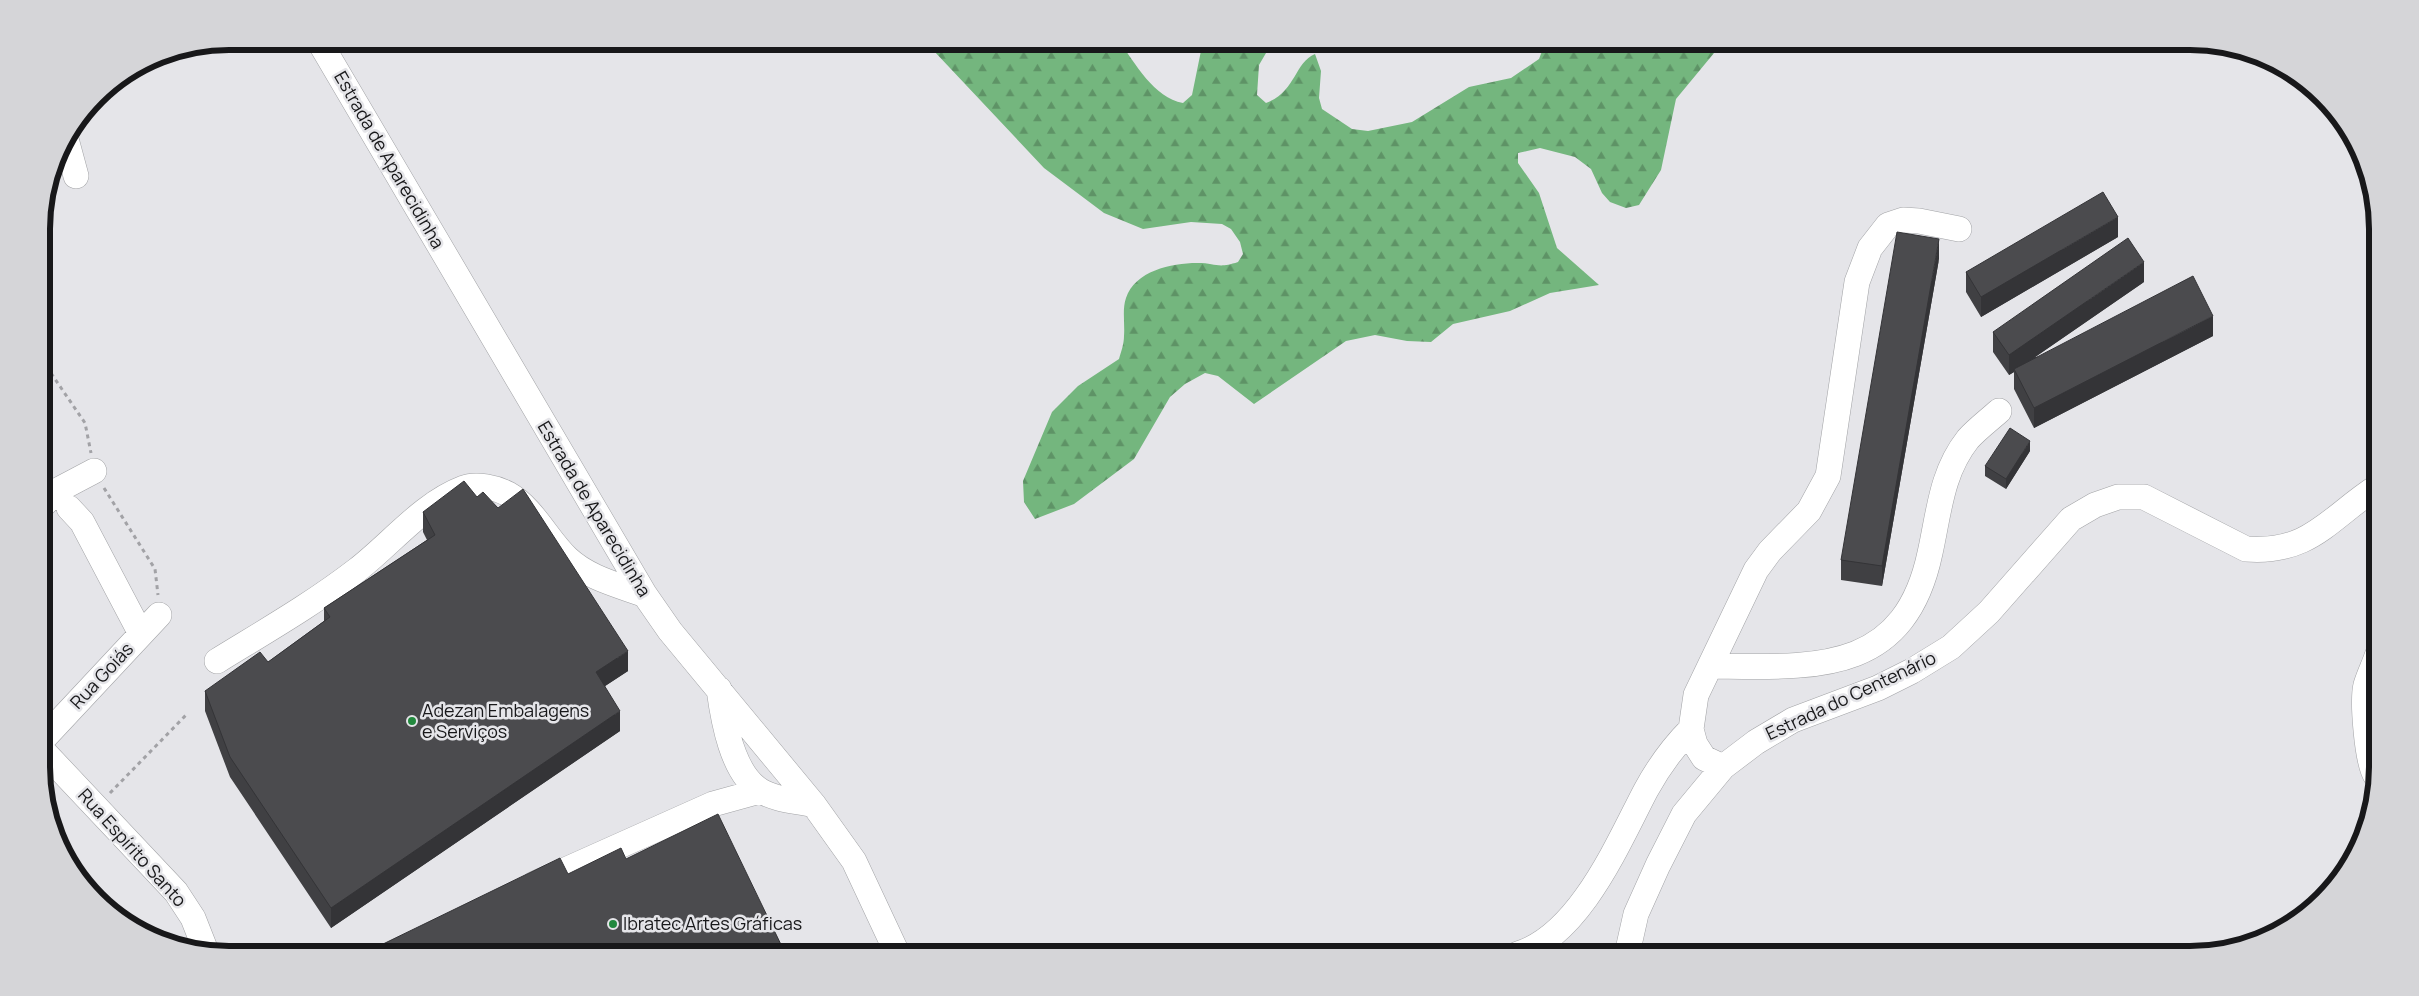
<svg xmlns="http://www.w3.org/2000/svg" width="2419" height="996" viewBox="0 0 2419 996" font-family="Manrope,sans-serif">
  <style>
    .forest { fill: url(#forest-firs) }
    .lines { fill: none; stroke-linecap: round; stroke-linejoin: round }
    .minor-casing { stroke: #a2a3a6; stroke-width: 26 }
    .path { stroke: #a2a2a6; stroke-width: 3; stroke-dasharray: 4 4; stroke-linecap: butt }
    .minor { stroke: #fff; stroke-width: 25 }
    .wall { fill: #404043 }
    .shaded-wall { fill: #343437 }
    .building { fill: #4b4b4e; stroke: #343437 }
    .poi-dot { fill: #22893e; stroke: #e5e5e9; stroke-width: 2 }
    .labels { text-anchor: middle; stroke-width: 5; stroke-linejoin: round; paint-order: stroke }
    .street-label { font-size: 18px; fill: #18181a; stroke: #e5e5e9 }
    .poi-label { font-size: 18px; fill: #18181a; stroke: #e5e5e9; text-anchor: start }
    .rim { fill: none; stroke: #18181a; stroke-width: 6 }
  </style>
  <defs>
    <pattern id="forest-firs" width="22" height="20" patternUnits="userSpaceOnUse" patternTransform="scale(1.25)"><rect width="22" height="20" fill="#74b67e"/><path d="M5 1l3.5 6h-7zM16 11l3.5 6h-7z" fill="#5e9366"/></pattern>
  </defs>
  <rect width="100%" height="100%" fill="#e5e5e9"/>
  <path class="forest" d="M920,41H1119C1135,63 1154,98 1183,103L1192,95L1203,41H1273L1259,65L1257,95L1266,103C1296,92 1294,63 1315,54L1321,71L1319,98L1322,109L1352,129L1368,131L1412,122L1469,87L1511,78L1539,59L1546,41H1724L1676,99L1661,170L1639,205L1626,208L1610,202L1602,193L1591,169L1575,157L1540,148L1518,153V163L1539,193L1557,248L1599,285L1550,293L1510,311L1453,324L1431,342L1407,341L1375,335L1346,341L1254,404L1218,376L1205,373L1185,384L1170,397L1134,459L1074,504L1035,519L1024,502L1023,481L1052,412L1078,386L1119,359C1121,352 1124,344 1124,336C1125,324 1122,309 1126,298C1135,271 1171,263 1197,263C1217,263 1217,269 1238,262L1243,254L1240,242L1231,229L1222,224L1191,222L1143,229L1104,213L1044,168L933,50Z"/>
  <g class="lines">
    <g class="minor-casing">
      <path id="minor" d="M319,41L645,595L670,631L814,805L854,861L898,955
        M66,139L76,176
        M43,505L58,490L94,471
        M69,508L82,522L141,634
        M217,661C264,632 313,604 357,570C392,543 422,504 464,488C476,483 497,488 508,494C533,508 547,539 567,558C588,578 618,585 645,595
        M1711,666C1813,667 1904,676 1930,553C1939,513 1941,473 1968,439C1977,429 1989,420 1999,411
        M719,689C723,719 732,774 761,791C776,800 797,801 814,805
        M44,738L159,615
        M45,753L176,892L193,918L206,951
        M1723,767L1704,758L1695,744L1691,729L1696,695L1756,570L1770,551L1809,511L1828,476L1857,282L1870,248L1888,225L1903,220L1919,221L1959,229
        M2376,776C2367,764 2362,700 2366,685C2369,675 2374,665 2377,656
        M534,884L713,804L760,791
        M1518,954C1580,935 1618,843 1646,790C1658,768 1673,747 1691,729
        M1627,954L1636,914L1658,865L1684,814L1723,767L1756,742L1793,720L1878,688L1912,671L1951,647L1989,612L2071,519L2095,505L2118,497H2144L2246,549C2310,554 2329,518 2377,487"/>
    </g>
    <path class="path" d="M42,360L85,423L91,453
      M104,488L155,569L158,595
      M110,793L188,713"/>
    <use href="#minor" class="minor"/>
  </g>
  <path class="wall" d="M2118,237L1981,317L1966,292V272Z
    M1939,259L1882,586L1841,580V560Z
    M2144,282L2035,357L2213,336L2034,428L2014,389V372L2009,375L1993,352V332Z
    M2030,451L2006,489L1985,476V466Z
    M477,497L628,671L605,686L620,731L331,928L230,777L205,711V691L268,662L324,621V608L427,540L423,532V512Z
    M626,859L786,955H381V945L568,874Z"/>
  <path class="shaded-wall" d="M2118,217V237L1981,317V297Z
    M1939,239V259L1882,586V566Z
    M2144,262V282L2015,371L2014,369V372L2009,375V355Z
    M2213,316V336L2034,428V408Z
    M2030,441V451L2006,489V479Z
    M628,651V671L596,692V672Z
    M620,711V731L331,928V908Z"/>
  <path class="building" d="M2103,192L2118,217L1981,297L1966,272Z
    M1897,232L1939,239L1882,566L1841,560Z
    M2128,238L2144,262L2009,355L1993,332Z
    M2193,276L2213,316L2034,408L2014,369Z
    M2010,428L2030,441L2006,479L1985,466Z
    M464,481L477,497L483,492L498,508L523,489L628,651L596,672L620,711L331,908L230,757L205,691L260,652L268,662L330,617L324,608L435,535L423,512Z
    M718,814L786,955H385L381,945L560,858L568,874L621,848L626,859Z"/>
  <g class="poi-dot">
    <circle cx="412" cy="721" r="5"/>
    <circle cx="613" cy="924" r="5"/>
  </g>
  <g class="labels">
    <g class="street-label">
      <text transform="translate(389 160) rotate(60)" y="6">Estrada de Aparecidinha</text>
      <text transform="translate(594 509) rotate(59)" y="6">Estrada de Aparecidinha</text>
      <text transform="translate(102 676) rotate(-47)" y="6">Rua Goiás</text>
      <text transform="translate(1851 696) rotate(-25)" y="6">Estrada do Centenário</text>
      <text transform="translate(132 848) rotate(48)" y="6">Rua Espírito Santo</text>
    </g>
    <g class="poi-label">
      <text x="422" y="717">Adezan Embalagens<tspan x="422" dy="21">e Serviços</tspan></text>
      <text x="623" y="930">Ibratec Artes Gráficas</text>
    </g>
  </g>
  <path d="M0 0H2419V996H0ZM229 50H2190A179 179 0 0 1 2369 229V767A179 179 0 0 1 2190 946H229A179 179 0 0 1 50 767V229A179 179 0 0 1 229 50Z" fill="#d5d5d8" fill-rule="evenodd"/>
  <path class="rim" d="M229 50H2190A179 179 0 0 1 2369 229V767A179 179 0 0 1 2190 946H229A179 179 0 0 1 50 767V229A179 179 0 0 1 229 50Z"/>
</svg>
